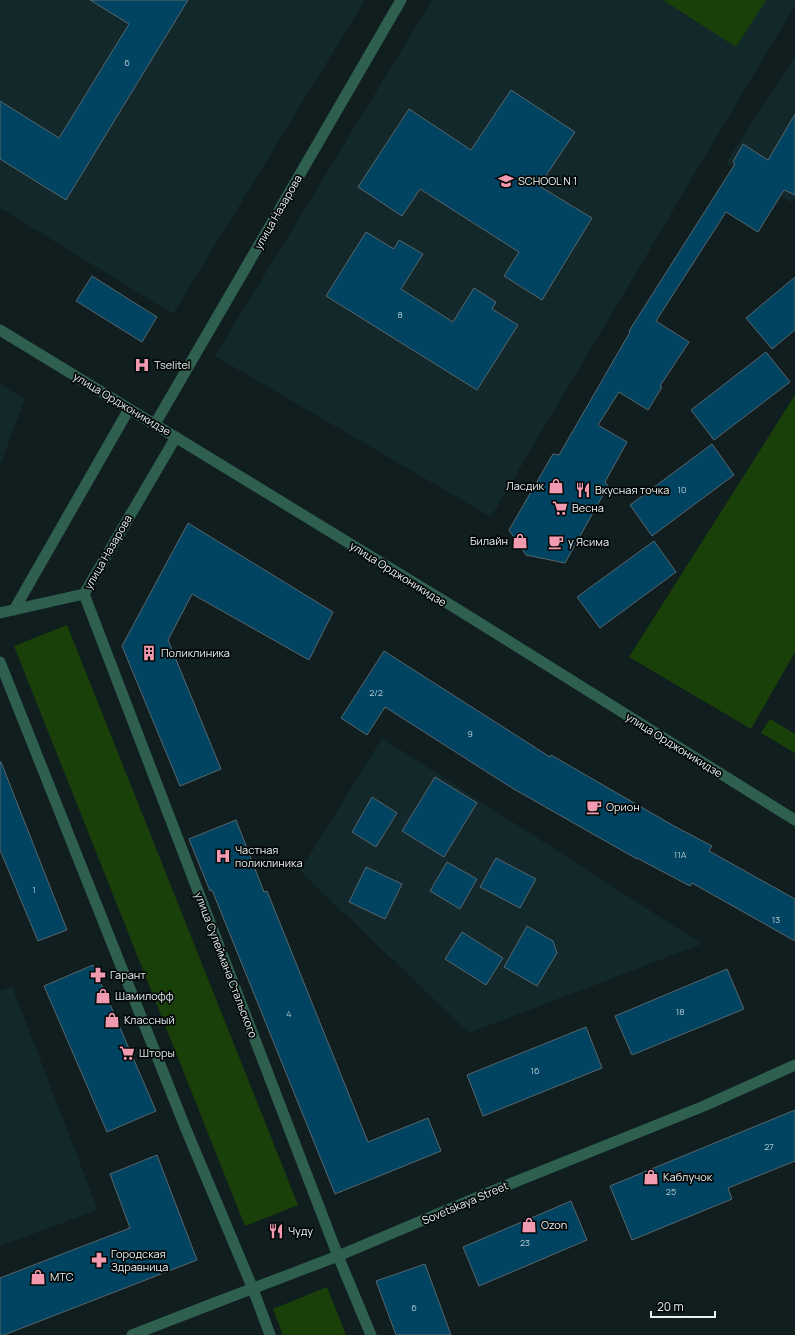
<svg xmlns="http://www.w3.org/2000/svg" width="795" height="1335" viewBox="0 0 795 1335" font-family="Manrope,sans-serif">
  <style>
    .built { fill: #12282a }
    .green { fill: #1a4009 }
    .building { fill: #004461; stroke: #59666d }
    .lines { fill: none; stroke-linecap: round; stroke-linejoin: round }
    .pedestrian { stroke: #2f5f4f; stroke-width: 11 }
    .minor { stroke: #2f5f4f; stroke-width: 11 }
    .labels { text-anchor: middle; stroke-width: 3.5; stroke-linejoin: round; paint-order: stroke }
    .number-label { font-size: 9px; fill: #aec6ce }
    .poi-label { font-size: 11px; fill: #e8f1f2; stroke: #030707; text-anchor: start }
    .street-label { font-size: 11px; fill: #e8f1f2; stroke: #030707 }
  </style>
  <rect width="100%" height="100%" fill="#101e1f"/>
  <path class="built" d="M0,0H365L173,314L0,208Z
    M432,0H795V5L491,517L215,356Z
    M795,56V198L791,202L726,163Z
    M0,384L25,399L0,465Z
    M382,738L702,944L469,1033L300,871Z
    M12,986L98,1210L0,1246V991Z"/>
  <path class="green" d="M663,0H766L736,47Z
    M795,395V652L751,729L629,657Z
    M67,625L298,1205L245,1226L14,646Z
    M770,719L795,734V753L761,733Z
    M327,1287L346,1335H283L273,1309Z"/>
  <path class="building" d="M90,0H188L66,200L0,159V101L59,138L129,24Z
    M511,90L575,132L539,186L592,218L542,300L504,276L519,252L420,189L402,216L358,187L409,109L471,150Z
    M795,114V195L784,190L758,232L726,212L656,321L689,342L660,386L662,387L648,410L619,392L598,425L627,442L605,482L608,486L565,563L526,555L509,530L553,454L559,455L630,332L629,331L735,164L733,162L743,144L768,160Z
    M366,232L394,249L399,240L423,254L401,289L453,322L474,288L496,302L492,309L518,325L477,390L326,296Z
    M92,276L157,317L142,342L76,301Z
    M795,277V330L772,349L746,318Z
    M766,352L790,382L714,440L691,410Z
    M712,444L734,475L652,536L630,505Z
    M188,523L333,612L309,660L192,594L168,640L221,769L180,786L122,646Z
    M654,541L676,572L600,628L577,597Z
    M384,651L550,757L551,755L674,826L712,846L709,851L795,899V941L692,883L690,886L637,858V859L512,788L385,707L367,735L341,718Z
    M0,762H1L67,930L38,941L0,850Z
    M435,777L477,803L444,857L402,831Z
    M372,797L397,813L376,847L352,832Z
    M236,820L264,892L267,891L368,1142L428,1118L441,1151L335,1194L212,890L210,891L189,839Z
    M496,858L536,879L520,908L480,887Z
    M447,862L477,879L460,909L430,891Z
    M366,867L402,884L385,919L349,902Z
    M527,926L553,941L557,953L537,986L504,967Z
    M462,932L503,958L486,985L445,959Z
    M93,965L156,1111L107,1132L44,986Z
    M727,969L744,1009L632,1055L615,1016Z
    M586,1027L602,1068L483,1116L467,1075Z
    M795,1110V1161L728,1188L732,1199L632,1240L610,1186Z
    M157,1155L197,1260L4,1335H0V1278L130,1228L110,1174Z
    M571,1201L587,1240L479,1286L463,1247Z
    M425,1264L451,1335H396L376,1281Z"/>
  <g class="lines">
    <path class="pedestrian" d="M132,1335L212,1304"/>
    <path class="minor" d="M0,330L457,609L795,820
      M155,424L401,0
      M84,594L338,1256L371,1335
      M14,610L129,409
      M0,613L84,594L176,437
      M0,662L185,1127L253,1289L270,1335
      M212,1304L338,1256L485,1194L704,1106L795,1065"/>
  </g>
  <defs>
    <g id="school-bare" transform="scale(1.2)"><path d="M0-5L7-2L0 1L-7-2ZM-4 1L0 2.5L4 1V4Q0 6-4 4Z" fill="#f29ab0" stroke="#030707" stroke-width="2.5" paint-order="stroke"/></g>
    <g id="hospital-bare" transform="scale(1.2)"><path d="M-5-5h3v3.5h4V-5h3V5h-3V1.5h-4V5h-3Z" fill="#f29ab0" stroke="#030707" stroke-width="2.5" paint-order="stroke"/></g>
    <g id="shop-bare" transform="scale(1.2)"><path d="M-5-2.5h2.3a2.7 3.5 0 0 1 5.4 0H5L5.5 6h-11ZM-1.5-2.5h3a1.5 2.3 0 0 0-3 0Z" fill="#f29ab0" stroke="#030707" stroke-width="2.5" paint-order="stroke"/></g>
    <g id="restaurant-bare" transform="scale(1.2)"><path d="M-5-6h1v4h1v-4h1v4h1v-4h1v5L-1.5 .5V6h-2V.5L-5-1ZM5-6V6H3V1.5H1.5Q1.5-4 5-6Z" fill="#f29ab0" stroke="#030707" stroke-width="2.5" paint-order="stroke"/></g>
    <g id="supermarket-bare" transform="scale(1.2)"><path d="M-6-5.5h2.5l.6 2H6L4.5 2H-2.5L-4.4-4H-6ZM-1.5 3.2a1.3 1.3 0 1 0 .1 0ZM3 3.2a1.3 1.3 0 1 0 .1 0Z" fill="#f29ab0" stroke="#030707" stroke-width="2.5" paint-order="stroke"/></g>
    <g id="cafe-bare" transform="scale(1.2)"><path d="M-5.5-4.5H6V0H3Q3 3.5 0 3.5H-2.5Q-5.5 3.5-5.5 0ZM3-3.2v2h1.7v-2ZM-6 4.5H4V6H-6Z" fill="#f29ab0" stroke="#030707" stroke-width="2.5" paint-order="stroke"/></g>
    <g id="building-bare" transform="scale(1.2)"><path d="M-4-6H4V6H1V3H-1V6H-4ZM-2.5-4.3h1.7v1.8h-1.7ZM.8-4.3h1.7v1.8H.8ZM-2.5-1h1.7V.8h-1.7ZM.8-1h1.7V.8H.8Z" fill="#f29ab0" stroke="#030707" stroke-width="2.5" paint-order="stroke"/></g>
    <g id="pharmacy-bare" transform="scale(1.2)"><path d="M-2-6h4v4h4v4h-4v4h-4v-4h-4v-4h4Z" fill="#f29ab0" stroke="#030707" stroke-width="2.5" paint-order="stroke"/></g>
  </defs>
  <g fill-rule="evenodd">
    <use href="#school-bare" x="506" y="181"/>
    <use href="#hospital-bare" x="142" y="365"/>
    <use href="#shop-bare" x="556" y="486"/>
    <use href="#restaurant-bare" x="583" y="490"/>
    <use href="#supermarket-bare" x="560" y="508"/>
    <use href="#shop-bare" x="520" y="541"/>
    <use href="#cafe-bare" x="556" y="542"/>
    <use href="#building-bare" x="149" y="653"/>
    <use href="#cafe-bare" x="594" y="807"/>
    <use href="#hospital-bare" x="223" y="856"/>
    <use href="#pharmacy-bare" x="98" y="975"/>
    <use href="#shop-bare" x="103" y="996"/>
    <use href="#shop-bare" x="112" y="1020"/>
    <use href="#supermarket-bare" x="127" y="1053"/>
    <use href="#shop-bare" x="651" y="1177"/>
    <use href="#shop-bare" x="529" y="1225"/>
    <use href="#restaurant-bare" x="276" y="1231"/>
    <use href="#pharmacy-bare" x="99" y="1260"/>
    <use href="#shop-bare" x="38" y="1277"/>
  </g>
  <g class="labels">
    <g class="number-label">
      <text x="127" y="66">6</text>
      <text x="400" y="318">8</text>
      <text x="682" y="493">10</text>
      <text x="376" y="696">2/2</text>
      <text x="470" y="737">9</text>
      <text x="680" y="858">11А</text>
      <text x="34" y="893">1</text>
      <text x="776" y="923">13</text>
      <text x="680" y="1015">18</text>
      <text x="289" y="1017">4</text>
      <text x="535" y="1074">16</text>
      <text x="769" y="1150">27</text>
      <text x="671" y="1195">25</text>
      <text x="525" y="1246">23</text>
      <text x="414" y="1311">6</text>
    </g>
    <g class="poi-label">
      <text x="518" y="185">SCHOOL N 1</text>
      <text x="154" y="369">Tselitel</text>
      <text x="544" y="490" text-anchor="end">Ласдик</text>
      <text x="595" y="494">Вкусная точка</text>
      <text x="572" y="512">Весна</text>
      <text x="508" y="545" text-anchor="end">Билайн</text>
      <text x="568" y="546">у Ясима</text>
      <text x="161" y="657">Поликлиника</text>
      <text x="606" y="811">Орион</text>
      <text x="235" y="854">Частная<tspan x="235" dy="13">поликлиника</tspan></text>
      <text x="110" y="979">Гарант</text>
      <text x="115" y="1000">Шамилофф</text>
      <text x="124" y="1024">Классный</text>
      <text x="139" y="1057">Шторы</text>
      <text x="663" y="1181">Каблучок</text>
      <text x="541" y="1229">Ozon</text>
      <text x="288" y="1235">Чуду</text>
      <text x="111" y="1258">Городская<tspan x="111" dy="13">Здравница</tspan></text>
      <text x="50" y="1281">МТС</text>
    </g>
    <g class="street-label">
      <text transform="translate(278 212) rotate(-60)" y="4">улица Назарова</text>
      <text transform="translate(122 404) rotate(31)" y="4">улица Орджоникидзе</text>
      <text transform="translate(108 552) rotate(-60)" y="4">улица Назарова</text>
      <text transform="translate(398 574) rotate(32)" y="4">улица Орджоникидзе</text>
      <text transform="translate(674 745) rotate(32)" y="4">улица Орджоникидзе</text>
      <text transform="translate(226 965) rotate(69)" y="4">улица Сулеймана Стальского</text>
      <text transform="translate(465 1203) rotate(-23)" y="4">Sovetskaya Street</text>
    </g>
  </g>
  <path d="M651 1311v6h64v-6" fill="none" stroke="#e8f1f2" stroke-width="2"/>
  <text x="657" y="1311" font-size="12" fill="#e8f1f2" stroke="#030707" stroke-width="3" paint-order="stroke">20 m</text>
</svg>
